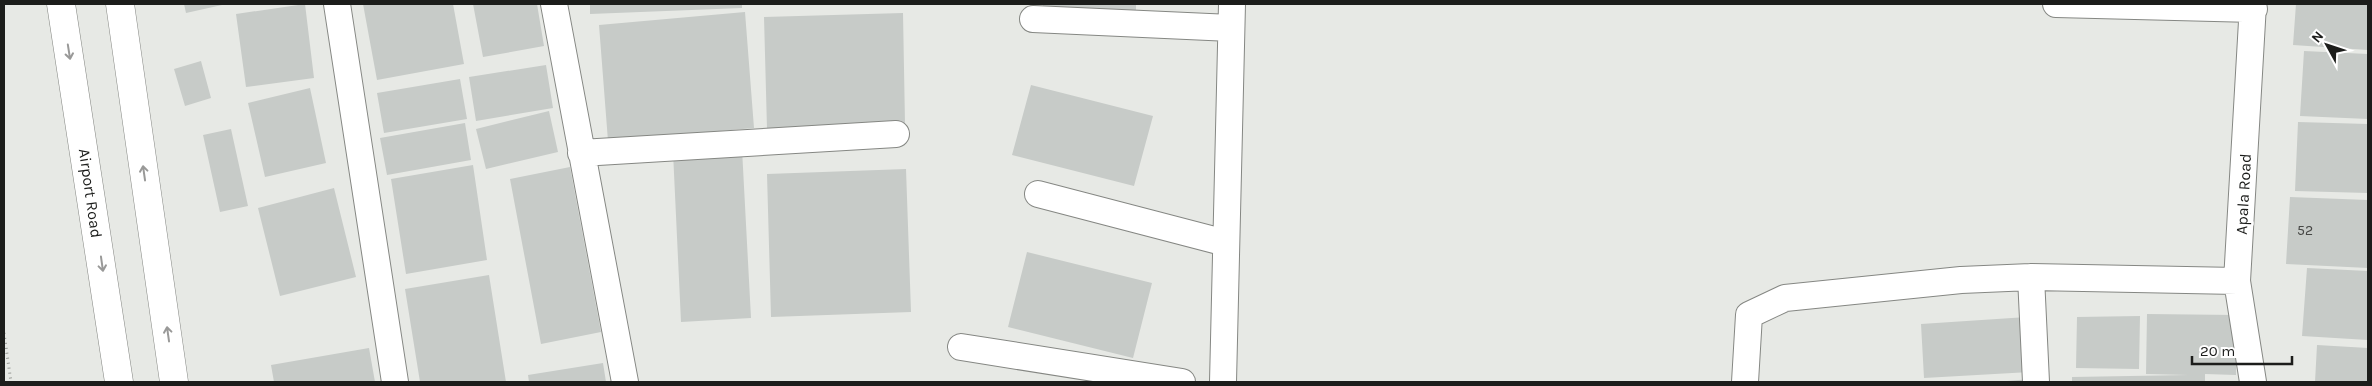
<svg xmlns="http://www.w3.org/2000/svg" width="2372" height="386" viewBox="0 0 2372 386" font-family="Karla,sans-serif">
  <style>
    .building { fill: #c7cbc8 }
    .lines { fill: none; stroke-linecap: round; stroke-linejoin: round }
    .street-casing { stroke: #858783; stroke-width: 28 }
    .secondary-casing { stroke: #858783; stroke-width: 29 }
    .path { stroke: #989a96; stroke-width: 3; stroke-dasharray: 1 4; stroke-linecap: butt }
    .street { stroke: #fff; stroke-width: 26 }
    .secondary { stroke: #fff; stroke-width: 28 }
    .oneway { stroke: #999998 }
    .labels { text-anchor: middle; stroke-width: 5; stroke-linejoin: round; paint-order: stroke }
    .number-label { font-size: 14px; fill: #474846 }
    .street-label { font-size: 16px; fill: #1c1d1b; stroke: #fff }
  </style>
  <rect width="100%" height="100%" fill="#e7e9e5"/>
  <path class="building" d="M184,4H222V5L186,13Z
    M305,4L314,78L246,87L236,14Z
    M363,4H453L464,64L377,80Z
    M473,4H537L544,46L483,57Z
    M590,4H742V8L590,14Z
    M1043,4H1136V12L1043,8Z
    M2296,4H2368V50L2293,45Z
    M745,12L754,128L608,141L599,25Z
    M903,13L905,124L767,129L764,17Z
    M2304,51L2368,54V119L2300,116Z
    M201,61L211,98L185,106L174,69Z
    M546,65L553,108L476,121L469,77Z
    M460,79L467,119L384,133L377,93Z
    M1031,85L1153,116L1134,186L1012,155Z
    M310,88L326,163L265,177L248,103Z
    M549,111L558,152L486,169L476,129Z
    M2298,122L2368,124V193L2295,191Z
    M465,123L471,160L387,175L380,138Z
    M231,129L248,206L220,212L203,135Z
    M742,149L751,318L681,322L673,152Z
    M473,165L487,260L406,274L391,179Z
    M570,167L601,332L541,344L510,179Z
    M906,169L911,312L771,317L767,174Z
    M334,188L356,277L280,296L258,208Z
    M2290,197L2368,200V268L2286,264Z
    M1027,252L1152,283L1133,358L1008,327Z
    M2307,268L2368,271V340L2302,336Z
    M489,275L506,382H420L405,289Z
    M2147,314L2236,315V375L2205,374V382H2072V377L2188,375L2146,374Z
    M2140,316L2139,369L2076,368L2077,317Z
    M2027,317L2030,372L1924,378L1921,324Z
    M2317,345L2368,348V382H2315Z
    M369,348L375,382H274L271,365Z
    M603,363L606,382H529L528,375Z
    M2031,379V382H2007V381Z"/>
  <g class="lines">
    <g class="street-casing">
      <path id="street" d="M337,4L395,382
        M554,4L625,382
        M2056,4L2254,9
        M1033,19L1231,28
        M581,153L896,134
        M1038,194L1226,243
        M2031,277L2036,382
        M961,347L1182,382
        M1223,382L1232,4
        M1745,382L1749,315L1785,298L1961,280L2031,277L2237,281
        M2253,382L2237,281L2253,4"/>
    </g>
    <g class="secondary-casing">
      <path id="secondary" d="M61,4L119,382
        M120,4L174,382"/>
    </g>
    <path class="path" d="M4,333L11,382"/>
    <use href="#street" class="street"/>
    <use href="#secondary" class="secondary"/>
  </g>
  <defs><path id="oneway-shaft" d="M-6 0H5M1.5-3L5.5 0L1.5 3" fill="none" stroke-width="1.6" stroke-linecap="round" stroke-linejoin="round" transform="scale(1.25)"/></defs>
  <g class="oneway">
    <use href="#oneway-shaft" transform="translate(69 52) rotate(81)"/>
    <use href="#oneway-shaft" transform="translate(144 173) rotate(-98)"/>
    <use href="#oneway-shaft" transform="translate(102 264) rotate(82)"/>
    <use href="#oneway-shaft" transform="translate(168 334) rotate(-98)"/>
  </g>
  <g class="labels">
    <g class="number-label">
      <text x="2305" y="235">52</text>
    </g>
    <g class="street-label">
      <text transform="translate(91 193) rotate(82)" y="6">Airport Road</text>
      <text transform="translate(2243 194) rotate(-87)" y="6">Apala Road</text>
    </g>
  </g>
  <rect width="2372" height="386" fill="none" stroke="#1c1d1b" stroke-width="10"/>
  <g transform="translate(2327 45) rotate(310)" stroke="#ffffff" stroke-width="4" paint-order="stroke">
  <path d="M0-4L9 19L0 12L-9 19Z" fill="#1c1d1b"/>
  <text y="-8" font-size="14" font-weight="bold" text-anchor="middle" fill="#1c1d1b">N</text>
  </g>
  <path d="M2192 356v8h100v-8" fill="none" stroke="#1c1d1b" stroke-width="2.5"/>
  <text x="2200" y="356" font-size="15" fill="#1c1d1b" stroke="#ffffff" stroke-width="4" paint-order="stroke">20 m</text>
</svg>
